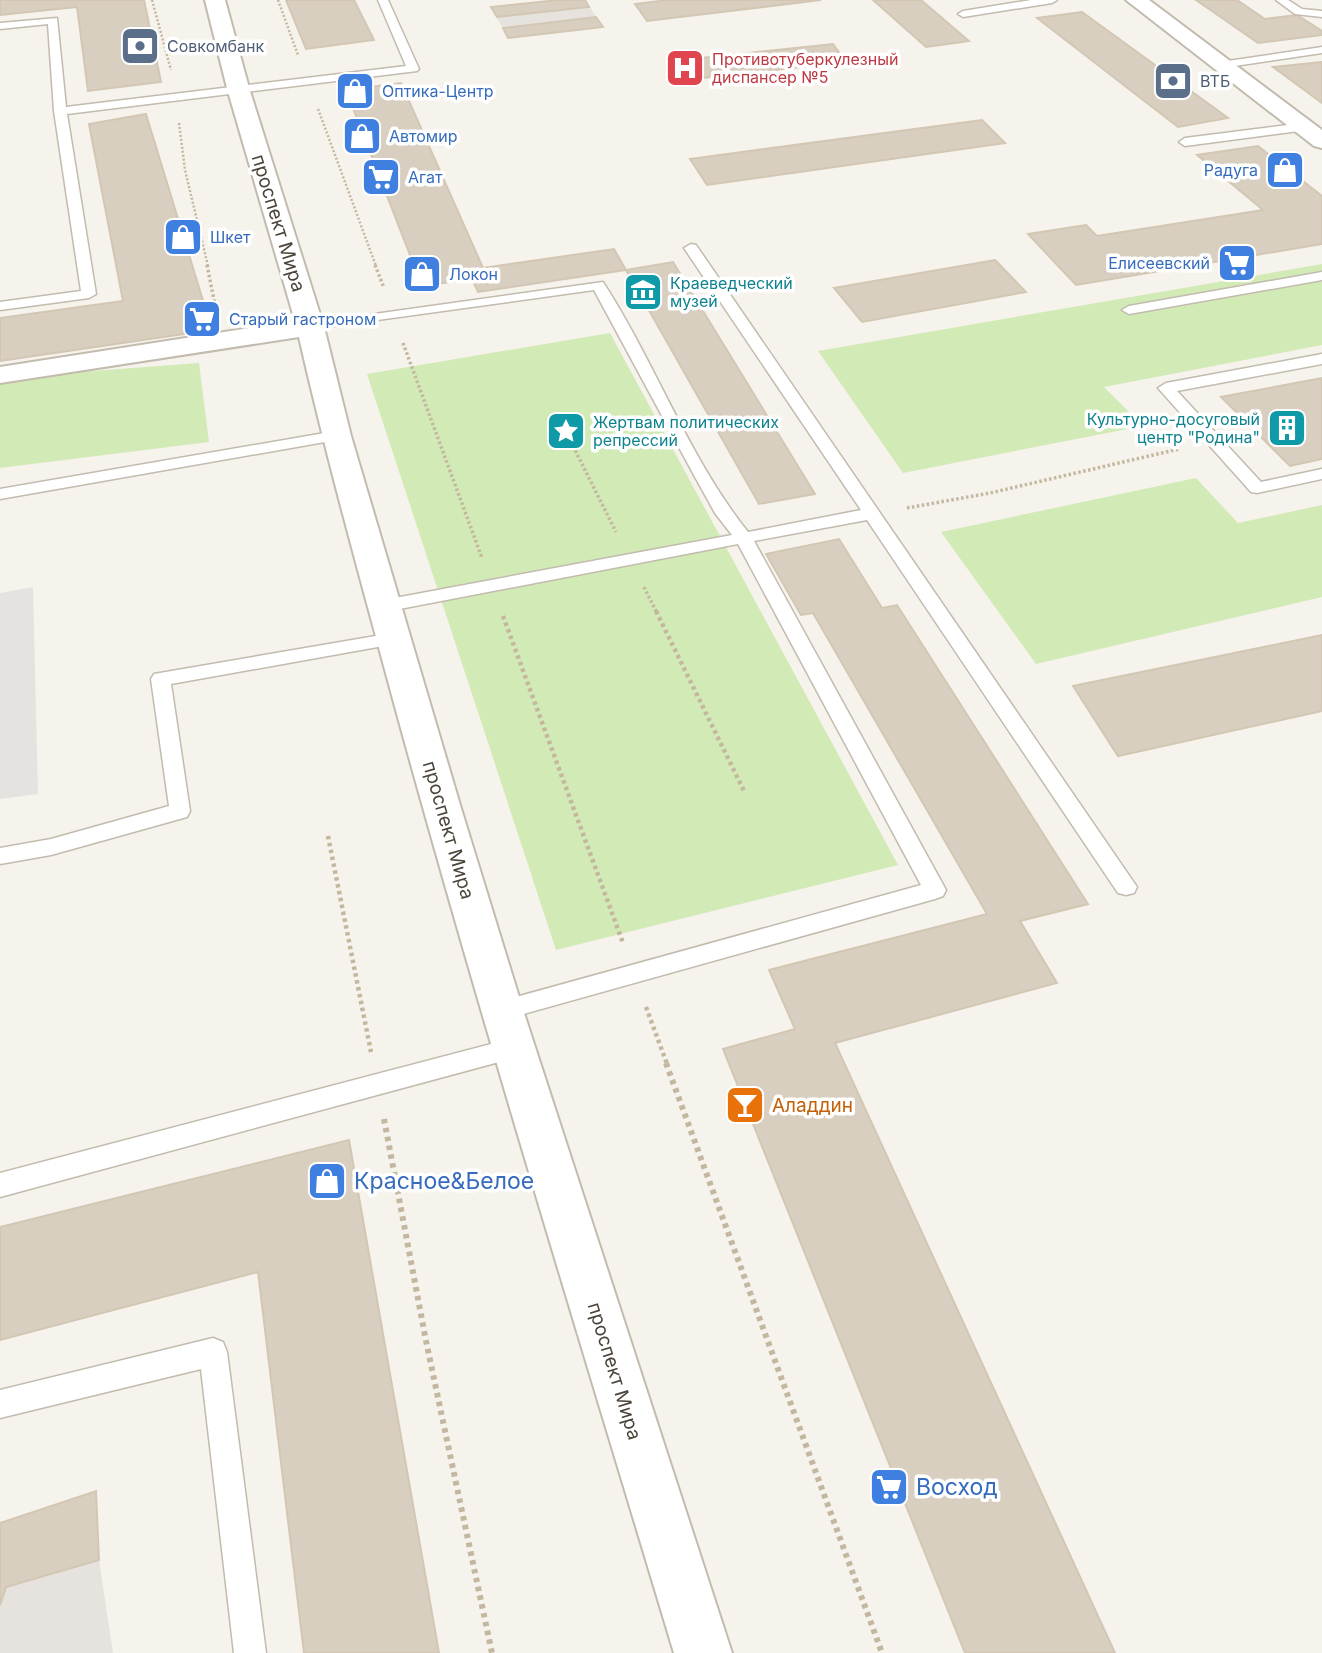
<svg xmlns="http://www.w3.org/2000/svg" width="1322" height="1653" viewBox="0 0 1322 1653" font-family="Inter,sans-serif">
  <style>
    .industrial { fill: #e6e2dd }
    .green { fill: #d2eab5 }
    .parking { fill: #e5e3e0 }
    .building { fill: #d8cfc1; stroke: #d3c7b4; stroke-width: 2 }
    .lines { fill: none; stroke-linecap: round; stroke-linejoin: round }
    .lane-casing { stroke: #c2bbae; stroke-width: 3 }
    .street-casing { stroke: #c2bbae; stroke-width: 4 }
    .path-far3 { stroke: #c4b79f; stroke-width: 2.5; stroke-dasharray: 2 2; stroke-linecap: butt }
    .path-far2 { stroke: #c4b79f; stroke-width: 3.5; stroke-dasharray: 2.5 2.5; stroke-linecap: butt }
    .path-far1 { stroke: #c4b79f; stroke-width: 4.5; stroke-dasharray: 3.5 3.5; stroke-linecap: butt }
    .path { stroke: #c4b79f; stroke-width: 6; stroke-dasharray: 4.5 4.5; stroke-linecap: butt }
    .lane { fill: #fff; fill-rule: evenodd }
    .street { fill: #fff; fill-rule: evenodd }
    .labels { text-anchor: middle; stroke-width: 7; stroke-linejoin: round; paint-order: stroke }
    .far-service-label { font-size: 16px; fill: #4e5e75; stroke: #fff; text-anchor: start }
    .far-health-label { font-size: 16px; fill: #be3a42; stroke: #fff; text-anchor: start }
    .far-shop-label { font-size: 16px; fill: #366cbe; stroke: #fff; text-anchor: start }
    .far-culture-label { font-size: 16px; fill: #0d838f; stroke: #fff; text-anchor: start }
    .street-label { font-size: 19px; fill: #4b4439; stroke: #fff }
    .food-label { font-size: 19px; fill: #c56008; stroke: #fff; text-anchor: start }
    .near-shop-label { font-size: 23px; fill: #366cbe; stroke: #fff; text-anchor: start }
  </style>
  <rect width="100%" height="100%" fill="#f6f3ec"/>
  <path class="industrial" d="M585,0L603,27L508,38L491,7Z
    M96,1491L99,1560L113,1653H0V1523Z"/>
  <path class="green" d="M1322,264V345L1104,387L1143,426L903,473L818,351Z
    M610,333L898,865L556,950L367,374Z
    M199,363L209,442L0,468V378Z
    M1196,478L1238,523L1322,505V597L1036,664L941,532Z"/>
  <path class="parking" d="M33,587L38,794L0,799V593Z"/>
  <path class="building" d="M0,0H144L161,82L88,91L77,7L0,15Z
    M286,0H354L374,40L306,49Z
    M558,0H585L589,7L497,17L491,7Z
    M668,0H821L647,21L635,4Z
    M873,0H921L969,41L926,47Z
    M1196,0H1237L1265,19L1297,15L1322,31V35L1258,43Z
    M1082,12L1228,118L1178,127L1037,18Z
    M596,17L603,27L508,38L503,28Z
    M833,44L846,62L685,80L672,61Z
    M1322,62V103L1273,67Z
    M401,83L483,268L614,249L626,270L478,292L472,279L422,286L346,90Z
    M146,114L212,330L0,361V318L123,301L89,124Z
    M982,120L1005,143L707,185L690,159Z
    M1258,146L1322,196V244L1076,285L1028,234L1086,225L1097,236L1263,210L1197,155Z
    M995,260L1026,292L862,322L834,288Z
    M673,262L815,494L759,504L626,270Z
    M1322,378V459L1290,466L1221,397Z
    M839,539L882,608L897,605L1088,904L1020,921L1057,983L835,1043L1115,1653H965L723,1049L795,1029L769,970L987,914L813,613L801,615L766,554Z
    M1322,635V711L1118,756L1073,686Z
    M349,1140L439,1653H304L258,1272L0,1340V1227Z
    M96,1491L99,1560L6,1587L0,1605V1523Z"/>
  <g class="lines">
    <g class="lane-casing">
      <path id="lane" d="M378,0H388L419,69L417,71L67,114L96,294L89,298L0,310V302L81,291L54,111L48,24L0,29V23L57,18L66,107L406,66Z
        M1031,0H1057L1052,3L963,17L958,14L963,11Z
        M1276,0H1288L1302,9L1322,11V17L1295,14Z
        M1322,47V53L1221,68L1215,65L1221,62Z
        M1303,123L1309,127L1307,130L1185,146L1179,142L1185,138Z
        M691,244L696,245L1137,887L1134,893L1126,895L1118,893L867,520L754,541L946,890L943,896L935,899L502,1020L494,1017L490,1010L494,1003L921,885L738,544L384,612L375,606L384,600L732,535L715,513L695,477L594,290L305,330L303,327L310,323L603,282C655,362 688,457 748,532L861,510L684,248Z
        M1322,272V280L1129,314L1122,310L1129,306Z
        M1322,354V364L1177,391L1261,482L1322,469V479L1257,493L1251,492L1158,388L1166,383Z
        M336,431L342,433L344,436L342,439L0,499V489Z
        M393,633L400,635L402,639L400,643L171,684L190,811L187,817L51,855L0,864V848L51,839L169,806L151,679L154,674Z
        M514,1038L522,1041L526,1048L522,1055L514,1058L0,1197V1173Z
        M213,1338L223,1342L227,1352L266,1653H234L201,1369L0,1418V1390Z"/>
    </g>
    <g class="street-casing">
      <path id="street" d="M205,0H225L249,88L324,327L351,436L460,805L523,1010L732,1653H674C579,1337 481,1021 394,703C361,581 327,460 299,337L0,383V367L295,321L227,88Z
        M1126,0H1149L1322,130V148L1314,146Z"/>
    </g>
    <path class="path-far3" d="M152,0L171,70
      M278,0L298,55
      M318,109L376,266
      M179,123L185,170L208,266"/>
    <path class="path-far2" d="M207,265L216,310
      M375,265L384,288
      M403,343L482,558
      M573,446L616,532
      M907,508L990,493L1179,449
      M644,587L657,613"/>
    <path class="path-far1" d="M656,611L745,793
      M503,616L623,943
      M328,836L371,1052
      M646,1007L667,1064"/>
    <path class="path" d="M666,1063L882,1653
      M384,1119L426,1341L492,1653"/>
    <use href="#lane" class="lane"/>
    <use href="#street" class="street"/>
  </g>
  <defs>
    <g id="bank-square" transform="scale(2.0125)"><rect x="-9" y="-9" width="18" height="18" rx="4" fill="#5c6f8a" stroke="#fff"/><path d="M-6-4H6V4H-6ZM0-2.3a2.3 2.3 0 1 0 0 4.6a2.3 2.3 0 1 0 0-4.6Z" fill="#fff"/></g>
    <g id="hospital-square" transform="scale(2.0125)"><rect x="-9" y="-9" width="18" height="18" rx="4" fill="#e0444e" stroke="#fff"/><path d="M-5-5h3v3.5h4V-5h3V5h-3V1.5h-4V5h-3Z" fill="#fff"/></g>
    <g id="shop-square" transform="scale(2.0125)"><rect x="-9" y="-9" width="18" height="18" rx="4" fill="#3f7fe0" stroke="#fff"/><path d="M-5-2.5h2.3a2.7 3.5 0 0 1 5.4 0H5L5.5 6h-11ZM-1.5-2.5h3a1.5 2.3 0 0 0-3 0Z" fill="#fff"/></g>
    <g id="supermarket-square" transform="scale(2.0125)"><rect x="-9" y="-9" width="18" height="18" rx="4" fill="#3f7fe0" stroke="#fff"/><path d="M-6-5.5h2.5l.6 2H6L4.5 2H-2.5L-4.4-4H-6ZM-1.5 3.2a1.3 1.3 0 1 0 .1 0ZM3 3.2a1.3 1.3 0 1 0 .1 0Z" fill="#fff"/></g>
    <g id="museum-square" transform="scale(2.0125)"><rect x="-9" y="-9" width="18" height="18" rx="4" fill="#0f9aa8" stroke="#fff"/><path d="M0-6L6-3V-2H-6V-3ZM-5-1h2V3h-2ZM-1-1h2V3h-2ZM3-1h2V3H3ZM-6 4H6V6H-6Z" fill="#fff"/></g>
    <g id="building-square" transform="scale(2.0125)"><rect x="-9" y="-9" width="18" height="18" rx="4" fill="#0f9aa8" stroke="#fff"/><path d="M-4-6H4V6H1V3H-1V6H-4ZM-2.5-4.3h1.7v1.8h-1.7ZM.8-4.3h1.7v1.8H.8ZM-2.5-1h1.7V.8h-1.7ZM.8-1h1.7V.8H.8Z" fill="#fff"/></g>
    <g id="sight-square" transform="scale(2.0125)"><rect x="-9" y="-9" width="18" height="18" rx="4" fill="#0f9aa8" stroke="#fff"/><path d="M0-6L1.8-2.2L6-1.7L2.9 1.2L3.7 5.4L0 3.3L-3.7 5.4L-2.9 1.2L-6-1.7L-1.8-2.2Z" fill="#fff"/></g>
    <g id="bar-square" transform="scale(2.0125)"><rect x="-9" y="-9" width="18" height="18" rx="4" fill="#e8710a" stroke="#fff"/><path d="M-6-5H6L.8 .8V4.5H3.5V6h-7V4.5H-.8V.8Z" fill="#fff"/></g>
  </defs>
  <g fill-rule="evenodd">
    <use href="#bank-square" x="140" y="46"/>
    <use href="#hospital-square" x="685" y="68"/>
    <use href="#bank-square" x="1173" y="81"/>
    <use href="#shop-square" x="355" y="91"/>
    <use href="#shop-square" x="362" y="136"/>
    <use href="#shop-square" x="1285" y="170"/>
    <use href="#supermarket-square" x="381" y="177"/>
    <use href="#shop-square" x="183" y="237"/>
    <use href="#supermarket-square" x="1237" y="263"/>
    <use href="#shop-square" x="422" y="274"/>
    <use href="#museum-square" x="643" y="292"/>
    <use href="#supermarket-square" x="202" y="319"/>
    <use href="#building-square" x="1287" y="428"/>
    <use href="#sight-square" x="566" y="431"/>
    <use href="#bar-square" x="745" y="1105"/>
    <use href="#shop-square" x="327" y="1181"/>
    <use href="#supermarket-square" x="889" y="1487"/>
  </g>
  <g class="labels">
    <g class="far-service-label">
      <text x="167" y="52">Совкомбанк</text>
      <text x="1200" y="87">ВТБ</text>
    </g>
    <g class="far-health-label">
      <text x="712" y="65">Противотуберкулезный<tspan x="712" dy="18">диспансер №5</tspan></text>
    </g>
    <g class="far-shop-label">
      <text x="382" y="97">Оптика-Центр</text>
      <text x="389" y="142">Автомир</text>
      <text x="1258" y="176" text-anchor="end">Радуга</text>
      <text x="408" y="183">Агат</text>
      <text x="210" y="243">Шкет</text>
      <text x="1210" y="269" text-anchor="end">Елисеевский</text>
      <text x="449" y="280">Локон</text>
      <text x="229" y="325">Старый гастроном</text>
    </g>
    <g class="far-culture-label">
      <text x="670" y="289">Краеведческий<tspan x="670" dy="18">музей</tspan></text>
      <text x="1260" y="425" text-anchor="end">Культурно-досуговый<tspan x="1260" dy="18">центр "Родина"</tspan></text>
      <text x="593" y="428">Жертвам политических<tspan x="593" dy="18">репрессий</tspan></text>
    </g>
    <g class="street-label">
      <text transform="translate(279 223) rotate(73)" y="7">проспект Мира</text>
      <text transform="translate(449 830) rotate(74)" y="7">проспект Мира</text>
      <text transform="translate(615 1371) rotate(73)" y="7">проспект Мира</text>
    </g>
    <g class="food-label">
      <text x="772" y="1112">Аладдин</text>
    </g>
    <g class="near-shop-label">
      <text x="354" y="1189">Красное&amp;Белое</text>
      <text x="916" y="1495">Восход</text>
    </g>
  </g>
</svg>
